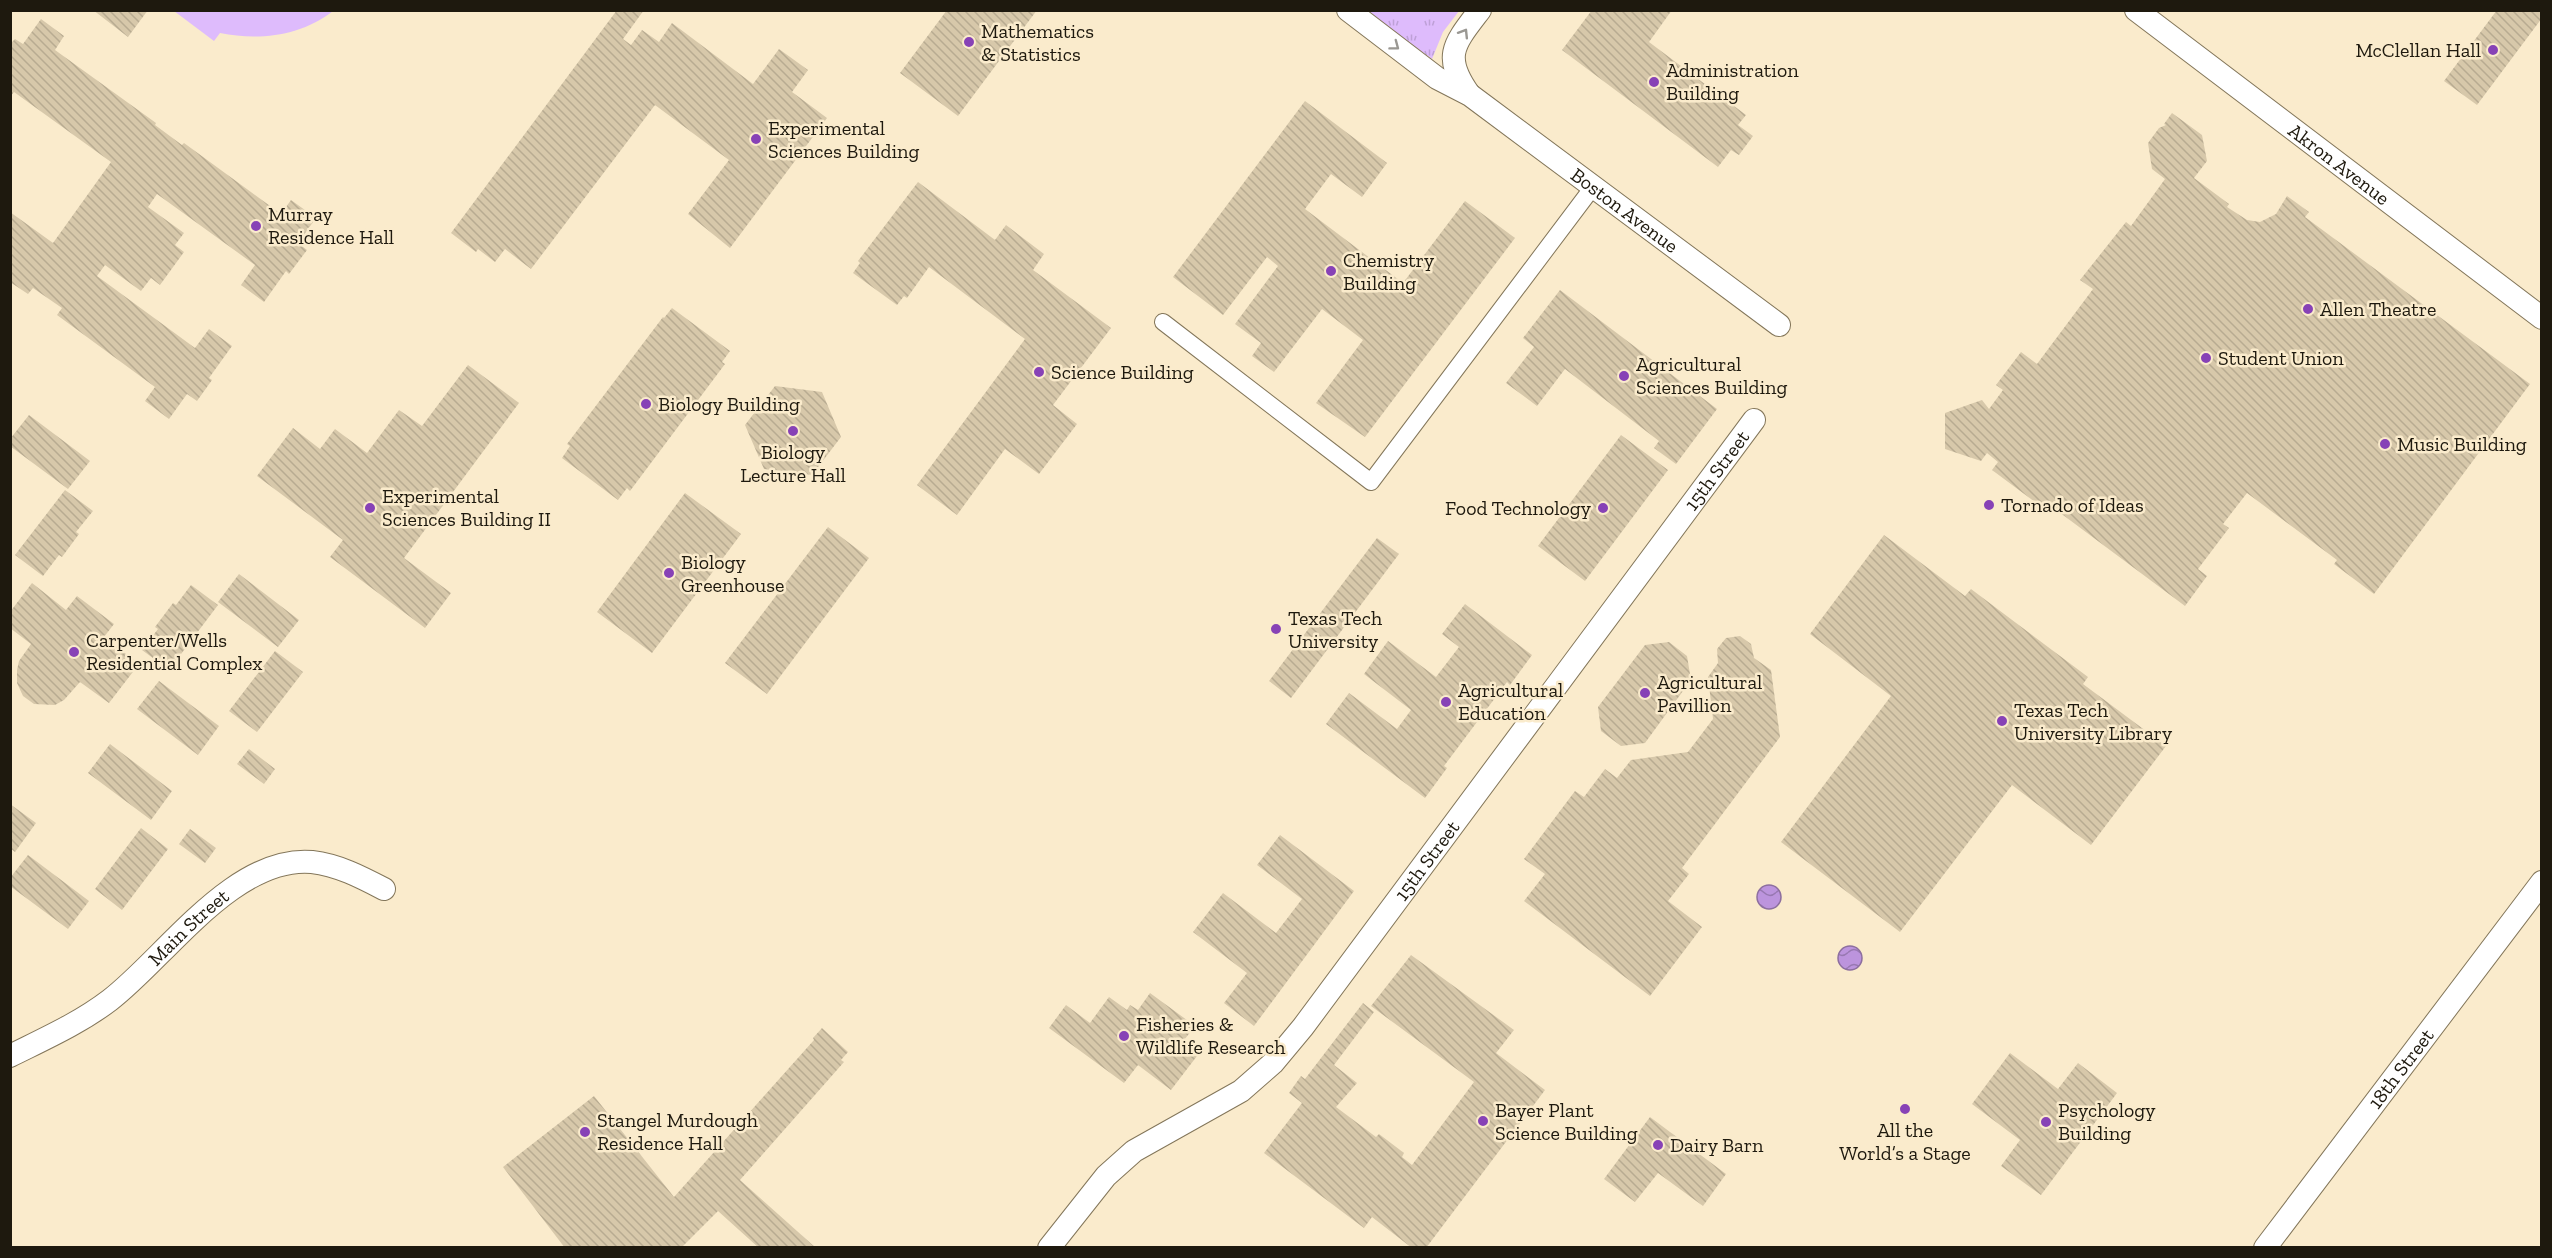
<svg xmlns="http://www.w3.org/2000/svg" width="2552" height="1258" viewBox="0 0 2552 1258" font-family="'Zilla Slab',serif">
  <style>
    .grass { fill: url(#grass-tufts) }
    .pitch { fill: #debbfc }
    .water { fill: url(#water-waves); stroke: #8d6f9f; stroke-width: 1.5 }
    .building { fill: url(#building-back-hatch) }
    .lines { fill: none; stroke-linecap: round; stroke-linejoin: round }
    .pedestrian-casing { stroke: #83765a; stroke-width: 18 }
    .minor-casing { stroke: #83765a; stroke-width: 24 }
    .pedestrian { stroke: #fff; stroke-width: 16 }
    .minor { stroke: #fff; stroke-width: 22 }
    .oneway { stroke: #9a9893 }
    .poi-dot { fill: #8742b6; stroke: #faebcc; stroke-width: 2 }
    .labels { text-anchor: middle; stroke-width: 5; stroke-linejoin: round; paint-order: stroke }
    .poi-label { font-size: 20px; fill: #1e190e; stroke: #faebcc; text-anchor: start }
    .street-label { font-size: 20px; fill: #1e190e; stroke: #faebcc }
  </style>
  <defs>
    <pattern id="grass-tufts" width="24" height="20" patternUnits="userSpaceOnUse" patternTransform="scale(1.5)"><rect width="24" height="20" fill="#debbfc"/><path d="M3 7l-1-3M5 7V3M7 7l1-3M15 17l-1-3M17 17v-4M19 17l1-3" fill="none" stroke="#bea0d7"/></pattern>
    <pattern id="water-waves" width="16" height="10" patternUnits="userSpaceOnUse" patternTransform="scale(1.5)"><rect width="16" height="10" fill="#bc94dd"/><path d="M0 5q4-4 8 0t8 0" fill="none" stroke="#9878b2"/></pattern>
    <pattern id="building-back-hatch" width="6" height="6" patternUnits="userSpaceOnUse" patternTransform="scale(1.5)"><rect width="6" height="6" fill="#d7c8aa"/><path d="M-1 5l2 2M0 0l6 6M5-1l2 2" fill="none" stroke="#b8ab91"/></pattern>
  </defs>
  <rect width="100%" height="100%" fill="#faebcc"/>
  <path class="grass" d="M1366,11H1459L1443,32L1432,59Z"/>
  <path class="pitch" d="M174,11H333C301,36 259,41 220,33L214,41Z"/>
  <path class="water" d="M1757 897a12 12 0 1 1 24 0a12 12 0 1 1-24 0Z
    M1838 958a12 12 0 1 1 24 0a12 12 0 1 1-24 0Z"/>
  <path class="building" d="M93,10H148L128,37Z
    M617,10H644L623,39L631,45L642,30L659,42L672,23L753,84L779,49L808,70L792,92L827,118L730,248L688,214L729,160L655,105L531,269L505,249L495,262L478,249L476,252L451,233Z
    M947,10H1037L958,116L900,73Z
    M1592,10H1672L1649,42L1746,115L1738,125L1753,136L1739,155L1731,150L1718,167L1562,50Z
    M2497,10H2542V18L2477,105L2444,81Z
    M41,19L64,36L55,50L156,123L155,125L182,145L184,143L281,214L291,200L316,218L298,243L307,250L289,274L286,271L264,302L241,285L255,265L157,194L148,207L184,233L175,245L184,252L160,285L151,278L141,291L105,265L97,276L195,348L209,329L232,346L209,378L212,380L197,401L187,394L169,419L145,401L155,387L57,315L62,308L33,288L28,294L10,282V212L53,243L111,162L14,92L10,97V44L15,39L23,44Z
    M1305,101L1387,163L1362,197L1331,174L1305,209L1403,283L1465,201L1515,238L1365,437L1316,403L1363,340L1322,309L1274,372L1252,356L1261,343L1235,324L1278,266L1267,257L1223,315L1173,277Z
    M2172,113L2202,135L2207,161L2194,178L2229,204L2227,207L2247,220L2260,222L2276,214L2287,196L2309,212L2305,217L2530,384L2374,594L2334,564L2337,560L2247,493L2223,524L2229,528L2198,569L2207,576L2185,606L2055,509L2051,514L1992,470L1998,462L1987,453L1981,461L1945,449V413L1982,400L1989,409L2003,390L1996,385L2021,352L2037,364L2093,289L2080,280L2126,222L2131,226L2165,179L2152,169L2148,143L2159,128L2166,125L2164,124Z
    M918,182L995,240L1006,225L1044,254L1033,270L1111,328L1053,405L1077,424L1039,474L1005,449L957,515L917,485L1025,339L929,267L907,298L904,296L897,305L853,273L860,263L858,261Z
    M1560,290L1717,409L1676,464L1654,448L1659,441L1565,369L1537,406L1506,383L1534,347L1523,338Z
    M672,308L730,351L722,362L725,364L630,491L627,488L618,500L562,458L570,446L567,444L663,317L664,318Z
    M468,365L519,403L404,558L451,593L425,628L330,557L343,540L257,476L293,428L320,449L335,429L367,453L399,410L422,426Z
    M775,386L822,392L841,437L812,475L764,469L745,425Z
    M29,415L90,461L68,489L10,446V439Z
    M1621,435L1668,470L1585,581L1538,546Z
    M65,490L93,511L76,532L79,534L62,557L59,555L43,576L15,555Z
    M685,493L741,534L652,653L597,612Z
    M828,527L869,558L767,694L725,663Z
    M1884,535L1965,596L1971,589L2088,677L2083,684L2166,746L2091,845L2012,785L1900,932L1781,842L1891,696L1810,634Z
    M1377,538L1399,554L1291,698L1269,681Z
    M239,574L299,620L278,647L218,602Z
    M32,583L66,610L77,596L114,624L104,637L139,664L109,703L80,682L64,700L55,705L34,704L23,696L17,683V670L19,661L31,644L10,628V612Z
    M191,585L218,605L169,670L142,650L158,629L155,627L173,603L176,605Z
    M1465,604L1532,655L1510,685L1507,682L1444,766L1447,768L1425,798L1326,724L1349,693L1397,729L1411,710L1364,674L1388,641L1436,677L1459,647L1442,634Z
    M1740,636L1751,644L1754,658L1771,670L1780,737L1682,868L1689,874L1668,901L1702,927L1650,996L1524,901L1545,874L1524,859L1575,791L1584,797L1605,769L1617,778L1631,760L1688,752L1713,719L1708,677L1718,663L1717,649L1726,638Z
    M1669,642L1687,656L1691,680L1645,743L1621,746L1601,731L1598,707L1645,645Z
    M275,651L303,672L257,732L229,711Z
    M159,681L219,726L198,755L137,709Z
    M110,744L172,791L151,820L88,773Z
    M249,749L275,769L264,784L237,764Z
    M10,804L36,823L15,852L10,848Z
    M141,828L168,849L122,910L95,889Z
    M190,829L216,848L205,863L179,844Z
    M1280,835L1354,891L1254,1026L1224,1003L1247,973L1193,932L1223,893L1276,933L1302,899L1257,865Z
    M28,855L89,901L68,929L10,886V878Z
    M1411,955L1514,1030L1496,1053L1545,1090L1426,1248H1412L1372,1217L1364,1228L1264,1153L1302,1103L1289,1093L1301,1076L1305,1079L1363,1003L1374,1012L1334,1065L1357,1083L1336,1107L1376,1137L1379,1134L1404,1153L1402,1157L1412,1165L1474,1082L1371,1006Z
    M1150,993L1195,1026L1181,1044L1197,1056L1171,1090L1138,1065L1124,1083L1049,1028L1066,1005L1090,1023L1109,997L1127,1010L1130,1005L1138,1010Z
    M822,1028L848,1052L841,1060L844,1062L740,1180L816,1248H759L718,1211L681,1248H565L503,1167L594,1096L674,1197L814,1040L813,1038Z
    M2010,1053L2058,1089L2078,1063L2117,1093L2041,1195L2001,1166L2020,1140L1972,1104Z
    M1650,1117L1726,1174L1703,1206L1658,1173L1635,1202L1604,1179Z"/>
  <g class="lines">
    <g class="pedestrian-casing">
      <path id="pedestrian" d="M1163,322L1371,482L1593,187"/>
    </g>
    <g class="minor-casing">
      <g id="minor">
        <path id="s1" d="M1348,10L1437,78L1470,95L1779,325"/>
        <path id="s2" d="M2136,10L2542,318"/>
        <path d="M1469,94C1442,56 1454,44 1480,10"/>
        <path id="s3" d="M10,1056C44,1039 80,1023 110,1000C165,958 234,855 312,862C338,865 361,877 384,889"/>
        <path id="s4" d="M1049,1248L1106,1176L1134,1151L1241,1091L1273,1063L1303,1027L1754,420"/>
        <path id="s5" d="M2265,1248L2542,882"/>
      </g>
    </g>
    <use href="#pedestrian" class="pedestrian"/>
    <use href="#minor" class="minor"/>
  </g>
  <defs><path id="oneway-chevron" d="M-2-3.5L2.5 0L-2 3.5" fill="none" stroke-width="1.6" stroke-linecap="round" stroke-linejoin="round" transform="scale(1.5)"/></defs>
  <g class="oneway">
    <use href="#oneway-chevron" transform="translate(1464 33) rotate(-58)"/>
    <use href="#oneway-chevron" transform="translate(1395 46) rotate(37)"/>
  </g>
  <g class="poi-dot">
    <circle cx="969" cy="42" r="6"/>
    <circle cx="2493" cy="50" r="6"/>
    <circle cx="1654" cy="82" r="6"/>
    <circle cx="756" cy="139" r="6"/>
    <circle cx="256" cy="226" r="6"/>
    <circle cx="1331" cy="271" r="6"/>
    <circle cx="2308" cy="309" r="6"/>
    <circle cx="2206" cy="358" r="6"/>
    <circle cx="1039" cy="372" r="6"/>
    <circle cx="1624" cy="376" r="6"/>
    <circle cx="646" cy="404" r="6"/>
    <circle cx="793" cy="431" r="6"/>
    <circle cx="2385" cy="444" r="6"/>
    <circle cx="1989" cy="505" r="6"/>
    <circle cx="370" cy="508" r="6"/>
    <circle cx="1603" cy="508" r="6"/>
    <circle cx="669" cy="573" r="6"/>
    <circle cx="1276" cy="629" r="6"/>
    <circle cx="74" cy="652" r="6"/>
    <circle cx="1645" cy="693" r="6"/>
    <circle cx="1446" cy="702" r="6"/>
    <circle cx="2002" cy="721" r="6"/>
    <circle cx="1124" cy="1036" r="6"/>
    <circle cx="1905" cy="1109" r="6"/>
    <circle cx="1483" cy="1121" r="6"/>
    <circle cx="2046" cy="1122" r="6"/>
    <circle cx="585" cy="1132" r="6"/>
    <circle cx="1658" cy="1145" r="6"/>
  </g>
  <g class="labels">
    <g class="poi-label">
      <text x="981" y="38">Mathematics<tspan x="981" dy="23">&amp; Statistics</tspan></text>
      <text x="2481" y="57" text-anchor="end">McClellan Hall</text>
      <text x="1666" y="77">Administration<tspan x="1666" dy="23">Building</tspan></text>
      <text x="768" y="135">Experimental<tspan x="768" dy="23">Sciences Building</tspan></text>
      <text x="268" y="221">Murray<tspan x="268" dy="23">Residence Hall</tspan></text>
      <text x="1343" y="267">Chemistry<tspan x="1343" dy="23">Building</tspan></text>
      <text x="2320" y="316">Allen Theatre</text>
      <text x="2218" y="365">Student Union</text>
      <text x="1636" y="371">Agricultural<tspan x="1636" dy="23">Sciences Building</tspan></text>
      <text x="1051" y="379">Science Building</text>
      <text x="658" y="411">Biology Building</text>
      <text x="2397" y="451">Music Building</text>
      <text x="793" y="459" text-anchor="middle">Biology<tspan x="793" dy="23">Lecture Hall</tspan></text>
      <text x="382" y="503">Experimental<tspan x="382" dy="23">Sciences Building II</tspan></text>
      <text x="2001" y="512">Tornado of Ideas</text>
      <text x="1591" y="515" text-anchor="end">Food Technology</text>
      <text x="681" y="569">Biology<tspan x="681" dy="23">Greenhouse</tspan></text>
      <text x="1288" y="625">Texas Tech<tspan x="1288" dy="23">University</tspan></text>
      <text x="86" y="647">Carpenter/Wells<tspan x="86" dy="23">Residential Complex</tspan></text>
      <text x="1657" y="689">Agricultural<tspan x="1657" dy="23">Pavillion</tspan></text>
      <text x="1458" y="697">Agricultural<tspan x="1458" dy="23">Education</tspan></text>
      <text x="2014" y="717">Texas Tech<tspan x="2014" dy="23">University Library</tspan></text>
      <text x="1136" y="1031">Fisheries &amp;<tspan x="1136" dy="23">Wildlife Research</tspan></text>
      <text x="1495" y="1117">Bayer Plant<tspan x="1495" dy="23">Science Building</tspan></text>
      <text x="2058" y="1117">Psychology<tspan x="2058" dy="23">Building</tspan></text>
      <text x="597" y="1127">Stangel Murdough<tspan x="597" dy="23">Residence Hall</tspan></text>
      <text x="1905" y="1137" text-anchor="middle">All the<tspan x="1905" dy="23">World’s a Stage</tspan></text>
      <text x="1670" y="1152">Dairy Barn</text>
    </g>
    <g class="street-label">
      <text dy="7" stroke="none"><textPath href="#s2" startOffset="255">Akron Avenue</textPath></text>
      <text dy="7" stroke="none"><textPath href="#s1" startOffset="342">Boston Avenue</textPath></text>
      <text dy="7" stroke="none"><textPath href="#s4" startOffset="1035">15th Street</textPath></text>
      <text dy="7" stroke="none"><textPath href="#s4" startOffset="549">15th Street</textPath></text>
      <text dy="7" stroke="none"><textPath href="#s3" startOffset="222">Main Street</textPath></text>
      <text dy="7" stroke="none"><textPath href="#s5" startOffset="225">18th Street</textPath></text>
    </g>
  </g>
  <rect width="2552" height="1258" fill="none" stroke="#1e190e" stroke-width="24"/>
</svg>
